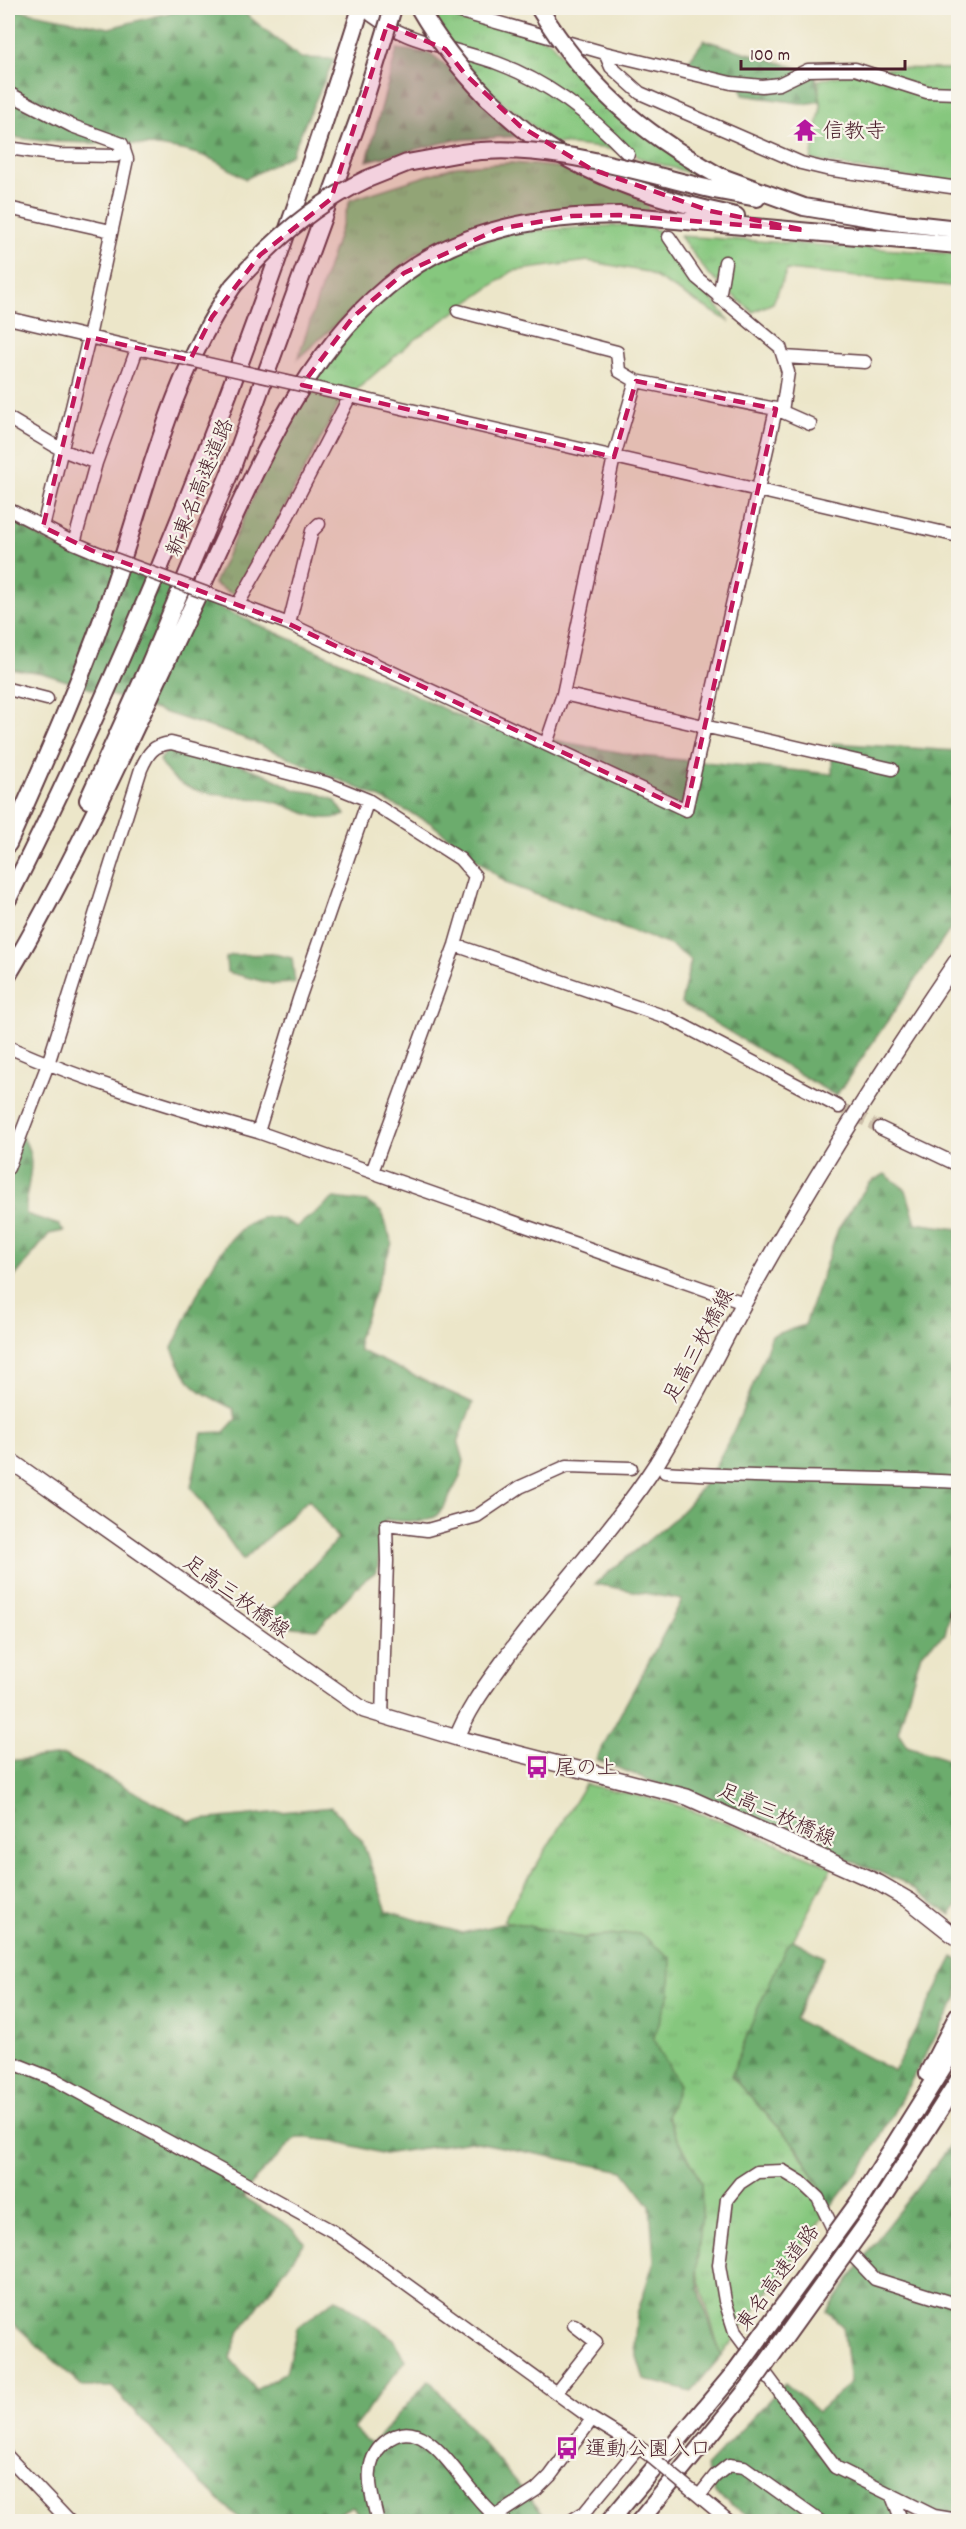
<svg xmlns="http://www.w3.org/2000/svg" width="966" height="2529" viewBox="0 0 966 2529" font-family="Dekko,'Klee One',sans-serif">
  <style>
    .grass { fill: url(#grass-tufts); stroke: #687354; stroke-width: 1.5 }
    .forest { fill: url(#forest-firs); stroke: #5b664c; stroke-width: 1.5 }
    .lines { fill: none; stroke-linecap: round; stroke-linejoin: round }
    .minor-tunnel { stroke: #ccbea9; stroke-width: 12; stroke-dasharray: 12 6; stroke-linecap: butt }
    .minor-casing { stroke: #623d43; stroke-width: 15 }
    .major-casing { stroke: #623d43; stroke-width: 18 }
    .highway-casing { stroke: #623d43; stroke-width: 20 }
    .minor { stroke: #fff; stroke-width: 12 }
    .major { stroke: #fff; stroke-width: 15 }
    .highway { stroke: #fff; stroke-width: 16 }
    .minor-bridge-casing { stroke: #623d43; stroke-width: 15; stroke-linecap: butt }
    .highway-bridge-casing { stroke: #623d43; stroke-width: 20; stroke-linecap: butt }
    .minor-bridge { stroke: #fff; stroke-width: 12 }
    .highway-bridge { stroke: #fff; stroke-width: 16 }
    .marked { fill: #c2185b; fill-opacity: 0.2; stroke: #c2185b; stroke-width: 4.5; stroke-dasharray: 12 8; stroke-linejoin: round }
    .labels { text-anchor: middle; stroke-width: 4.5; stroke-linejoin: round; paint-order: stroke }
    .poi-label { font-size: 21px; fill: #4a1f2b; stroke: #f7f3e8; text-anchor: start }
    .street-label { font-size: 21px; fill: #4a1f2b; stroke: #f7f3e8 }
  </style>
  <defs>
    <pattern id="grass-tufts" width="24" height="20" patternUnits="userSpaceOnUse" patternTransform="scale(1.5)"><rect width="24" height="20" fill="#86c77e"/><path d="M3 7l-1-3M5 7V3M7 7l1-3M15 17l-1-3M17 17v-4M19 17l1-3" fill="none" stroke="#75aa6d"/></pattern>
    <pattern id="forest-firs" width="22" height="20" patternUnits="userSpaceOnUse" patternTransform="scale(1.5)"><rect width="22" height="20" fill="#6cac6d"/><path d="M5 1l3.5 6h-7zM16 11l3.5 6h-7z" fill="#5b8b5a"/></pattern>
  </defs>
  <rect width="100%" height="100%" fill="#f7f3e8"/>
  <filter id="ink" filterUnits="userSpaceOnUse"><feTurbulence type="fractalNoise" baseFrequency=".0167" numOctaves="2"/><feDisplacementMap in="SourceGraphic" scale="12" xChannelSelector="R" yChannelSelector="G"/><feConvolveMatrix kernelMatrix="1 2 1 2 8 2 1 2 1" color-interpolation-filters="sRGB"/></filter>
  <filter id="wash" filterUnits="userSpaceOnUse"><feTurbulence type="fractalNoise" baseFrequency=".008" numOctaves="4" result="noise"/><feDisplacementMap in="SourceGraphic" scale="24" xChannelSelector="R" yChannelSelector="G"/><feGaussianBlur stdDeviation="1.35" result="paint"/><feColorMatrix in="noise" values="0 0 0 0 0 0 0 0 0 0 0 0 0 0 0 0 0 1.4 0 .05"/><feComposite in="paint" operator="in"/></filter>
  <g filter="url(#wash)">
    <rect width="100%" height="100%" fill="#ece6c9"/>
    <path class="grass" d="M427,8H451L550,41L588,90L706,178L611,149L554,143L481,84L450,45Z
      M880,68L958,69V184L931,182L811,160L821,106L818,80L865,71L930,94Z
      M511,163L567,168L601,177L652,204L650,212L476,233L418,252L298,358L350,200L457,166Z
      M626,225L656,229L730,322L647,272L588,261L513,271L409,344L338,406L238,597L214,584L298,397L349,331L424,262L512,232Z
      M680,236L958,254V287L787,270L773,303L753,312L709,275Z
      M585,1784L670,1803L730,1824L832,1867L793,1940L731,2076L794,2144L831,2206L721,2356L696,2270L702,2210L701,2182L667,2116L679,2085L653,2039L670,1993L639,1933L583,1938L503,1921Z"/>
    <path class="forest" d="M8,8L109,28L188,8H218L243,12L301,58L334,59L291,155L246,179C232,171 216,159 201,155C138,136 72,149 8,136Z
      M704,40L815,73L820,101L806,104L743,95L740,84L685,66Z
      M397,49L430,53L469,84L502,122L523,136L455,140L367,161Z
      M8,518L53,545L164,583L401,688L481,727L640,756L832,774V743L958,751V918L836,1096L681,1003L691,960L670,945L508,884L429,822L374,795L244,738L42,673L8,668Z
      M167,751H185L231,762L265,774L296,790L317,793L335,800L345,815C318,826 298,807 271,801C236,794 177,801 160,760Z
      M274,954L292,958L295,983L273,984L227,972L226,958L232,955Z
      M11,1134L23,1138C40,1165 24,1183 26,1214L59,1225L64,1231L49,1234L8,1285V1138Z
      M885,1174L906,1190L916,1223L958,1229V1575L945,1634L921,1653L898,1732L907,1746L958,1763V1904L951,1915L901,1881L596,1759L682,1600L595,1584C622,1560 662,1532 686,1507C726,1462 751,1391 772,1335L805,1325L838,1229L869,1183Z
      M334,1198L367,1202L381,1212L392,1243L358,1339L359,1350L473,1403L458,1440L464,1461L460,1477L444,1507L435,1517L419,1522L385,1520L377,1571L362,1582L317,1629L291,1627L269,1613L338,1539L309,1499L243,1560L191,1487L202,1433L224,1432L236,1419L234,1409C196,1390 189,1389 172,1348C189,1315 225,1214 270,1217C280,1217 288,1222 296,1227Z
      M64,1755L190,1821L332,1807L362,1841L387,1911L462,1933L511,1922L582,1938L639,1933L671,1958L670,1993L653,2039L679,2085L667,2117L701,2182L702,2214L696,2273L702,2300L721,2356L691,2392L644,2379L634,2347L637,2314L654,2261L650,2206L623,2171L471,2141L384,2154L335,2141L297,2137L256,2178L243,2197L288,2225L305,2242L238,2334L230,2358L256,2390L286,2372L297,2328L336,2298L394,2339L405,2361L353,2429L372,2444L429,2380L549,2521H364L352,2506L325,2521H242L195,2477L112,2387H83L11,2321L8,2325V1761Z
      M793,1940L824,1957L795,2019L894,2071L953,1957L958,1960V1996L866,2162L831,2206L797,2147L731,2076L757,2010L787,1945Z
      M958,2136V2518L920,2509L908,2521L805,2522L791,2516L790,2521H755L715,2493L706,2467L785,2383L818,2412L850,2383L843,2327L827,2312L883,2231Z"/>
  </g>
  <g filter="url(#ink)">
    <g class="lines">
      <path class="minor-tunnel" d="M628,154L656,203L669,237
        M839,1107L880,1128"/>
      <g class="minor-casing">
        <path id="minor" d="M363,8C400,43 451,46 497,63C548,82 591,115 628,154
          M447,8L605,53L611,67L640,93L801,163L826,169L958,188
          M605,53L731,83L762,86L779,84L808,70L855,69L927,92L958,93
          M8,93L72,126L122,144L127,159L89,337L43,527L8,509
          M8,148L58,155L116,156L124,148
          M8,208L111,231
          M719,298L725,262
          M458,311L617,352L619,371L636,381L776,409L810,424
          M8,318L144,350
          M784,357L865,362
          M341,394L958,536
          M8,418L62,450L96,463
          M43,527L74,543
          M93,551L74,543L96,463L137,349
          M230,602L289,624L686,810L776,409L782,411L788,372L780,347L697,278L669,237
          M238,604L282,527L350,396
          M289,624L312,531L319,524
          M8,689L47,699
          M563,694L892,769
          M546,744L563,694L614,457L636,381
          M455,945L669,1018L839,1107
          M8,1047C88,1082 173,1108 258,1132L744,1303
          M880,1128L958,1165
          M258,1132L299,999L368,800
          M8,1168L48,1064L141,769C148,753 153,745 171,743L326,783L368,800L460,859L475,876L455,945L372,1172
          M665,1472C763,1479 861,1476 958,1482
          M958,1614V1632
          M382,1716L387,1561L386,1525L427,1530L477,1516L520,1487L567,1466L631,1468
          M8,2061L56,2080L334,2232L592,2419L644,2451
          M958,2305L875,2279L839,2241L818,2198L801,2182L783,2171L757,2172L740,2183L727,2199L719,2265L725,2301L735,2332L835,2467L934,2516L958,2520
          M556,2393L596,2342L574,2325
          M8,2457L70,2522
          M694,2492L730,2522
          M699,2496L715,2476L729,2465L744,2467L821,2522
          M892,2496L902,2522
          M491,2519L536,2490L550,2476L592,2419
          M378,2522C372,2496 360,2464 384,2443C431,2402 466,2504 505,2522
          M569,2522L585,2512L639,2447"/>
      </g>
      <g class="major-casing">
        <path id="major" d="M8,1459L364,1710L457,1738L687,1797L879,1883L910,1901L958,1939
          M457,1738C469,1706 489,1682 508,1655C556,1590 613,1531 657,1463C689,1411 715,1357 744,1303C809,1185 882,1070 958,959"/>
      </g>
      <g class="highway-casing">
        <path id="highway" d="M488,98C504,112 520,128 538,140C593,179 671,203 736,216
          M719,176L804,207L894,222L958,229
          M367,179L407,163L462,153
          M714,190L757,198
          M88,800L147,670L231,470L360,115
          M8,844C41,769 76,692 104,614C144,503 166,384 233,286
          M8,899C152,614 265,313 361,8
          M8,975C81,851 139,718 201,588C254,477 300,351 402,275C465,228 543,216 619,215L958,245
          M928,2073L958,2015
          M858,2203L958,2043
          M869,2220L958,2081
          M609,2522L735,2372
          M639,2522L750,2386"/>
      </g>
      <use href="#minor" class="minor"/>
      <use href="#major" class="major"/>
      <use href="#highway" class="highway"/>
      <g class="minor-bridge-casing">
        <path id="minor-bridge" d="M146,350L341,394
          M93,551L230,602
          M644,2451L692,2491"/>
      </g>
      <g class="highway-bridge-casing">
        <path id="highway-bridge" d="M419,8C438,41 461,70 488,98
          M539,8C588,88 638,130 719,176
          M360,115L393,8
          M462,153C546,141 633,171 714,190
          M233,286C271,242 314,204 367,179
          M735,2372L858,2203
          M750,2386L869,2220"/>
      </g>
      <use href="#minor-bridge" class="minor-bridge"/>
      <use href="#highway-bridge" class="highway-bridge"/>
    </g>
  </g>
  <path class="marked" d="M387,25L445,49L465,74L520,126L591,169L710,211L805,230L619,215L572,216L498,229L404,273L353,317L302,385L614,457L636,381L776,409L686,810L289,624L93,551L43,527L89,337L190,360L212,317L260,255L331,199Z"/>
  <defs>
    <g id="temple-bare" transform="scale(1.8)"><path d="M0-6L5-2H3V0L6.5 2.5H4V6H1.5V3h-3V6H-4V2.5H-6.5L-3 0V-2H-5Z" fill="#b5179e" stroke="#f7f3e8" stroke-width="2.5" paint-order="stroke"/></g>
    <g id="bus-bare" transform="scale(1.8)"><path d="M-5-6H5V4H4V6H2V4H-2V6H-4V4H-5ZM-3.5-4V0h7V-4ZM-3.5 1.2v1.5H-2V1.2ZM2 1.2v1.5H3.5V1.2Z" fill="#b5179e" stroke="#f7f3e8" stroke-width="2.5" paint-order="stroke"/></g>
  </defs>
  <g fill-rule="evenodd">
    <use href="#temple-bare" x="805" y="130"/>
    <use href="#bus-bare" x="537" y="1767"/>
    <use href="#bus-bare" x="567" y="2448"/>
  </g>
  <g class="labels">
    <g class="poi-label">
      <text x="823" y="137">信教寺</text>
      <text x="555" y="1774">尾の上</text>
      <text x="585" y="2455">運動公園入口</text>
    </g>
    <g class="street-label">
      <text transform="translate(199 487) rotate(-68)" y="7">新東名高速道路</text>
      <text transform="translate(698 1345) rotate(-62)" y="7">足高三枚橋線</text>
      <text transform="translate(237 1596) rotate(36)" y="7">足高三枚橋線</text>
      <text transform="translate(777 1814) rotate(24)" y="7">足高三枚橋線</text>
      <text transform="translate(777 2277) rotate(-54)" y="7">東名高速道路</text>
    </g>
  </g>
  <rect width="966" height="2529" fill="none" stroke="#f7f3e8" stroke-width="30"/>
  <path d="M741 60v9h164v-9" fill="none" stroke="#4a1f2b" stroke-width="3"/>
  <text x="750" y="60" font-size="18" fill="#4a1f2b" stroke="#f7f3e8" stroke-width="4.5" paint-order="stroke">100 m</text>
</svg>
